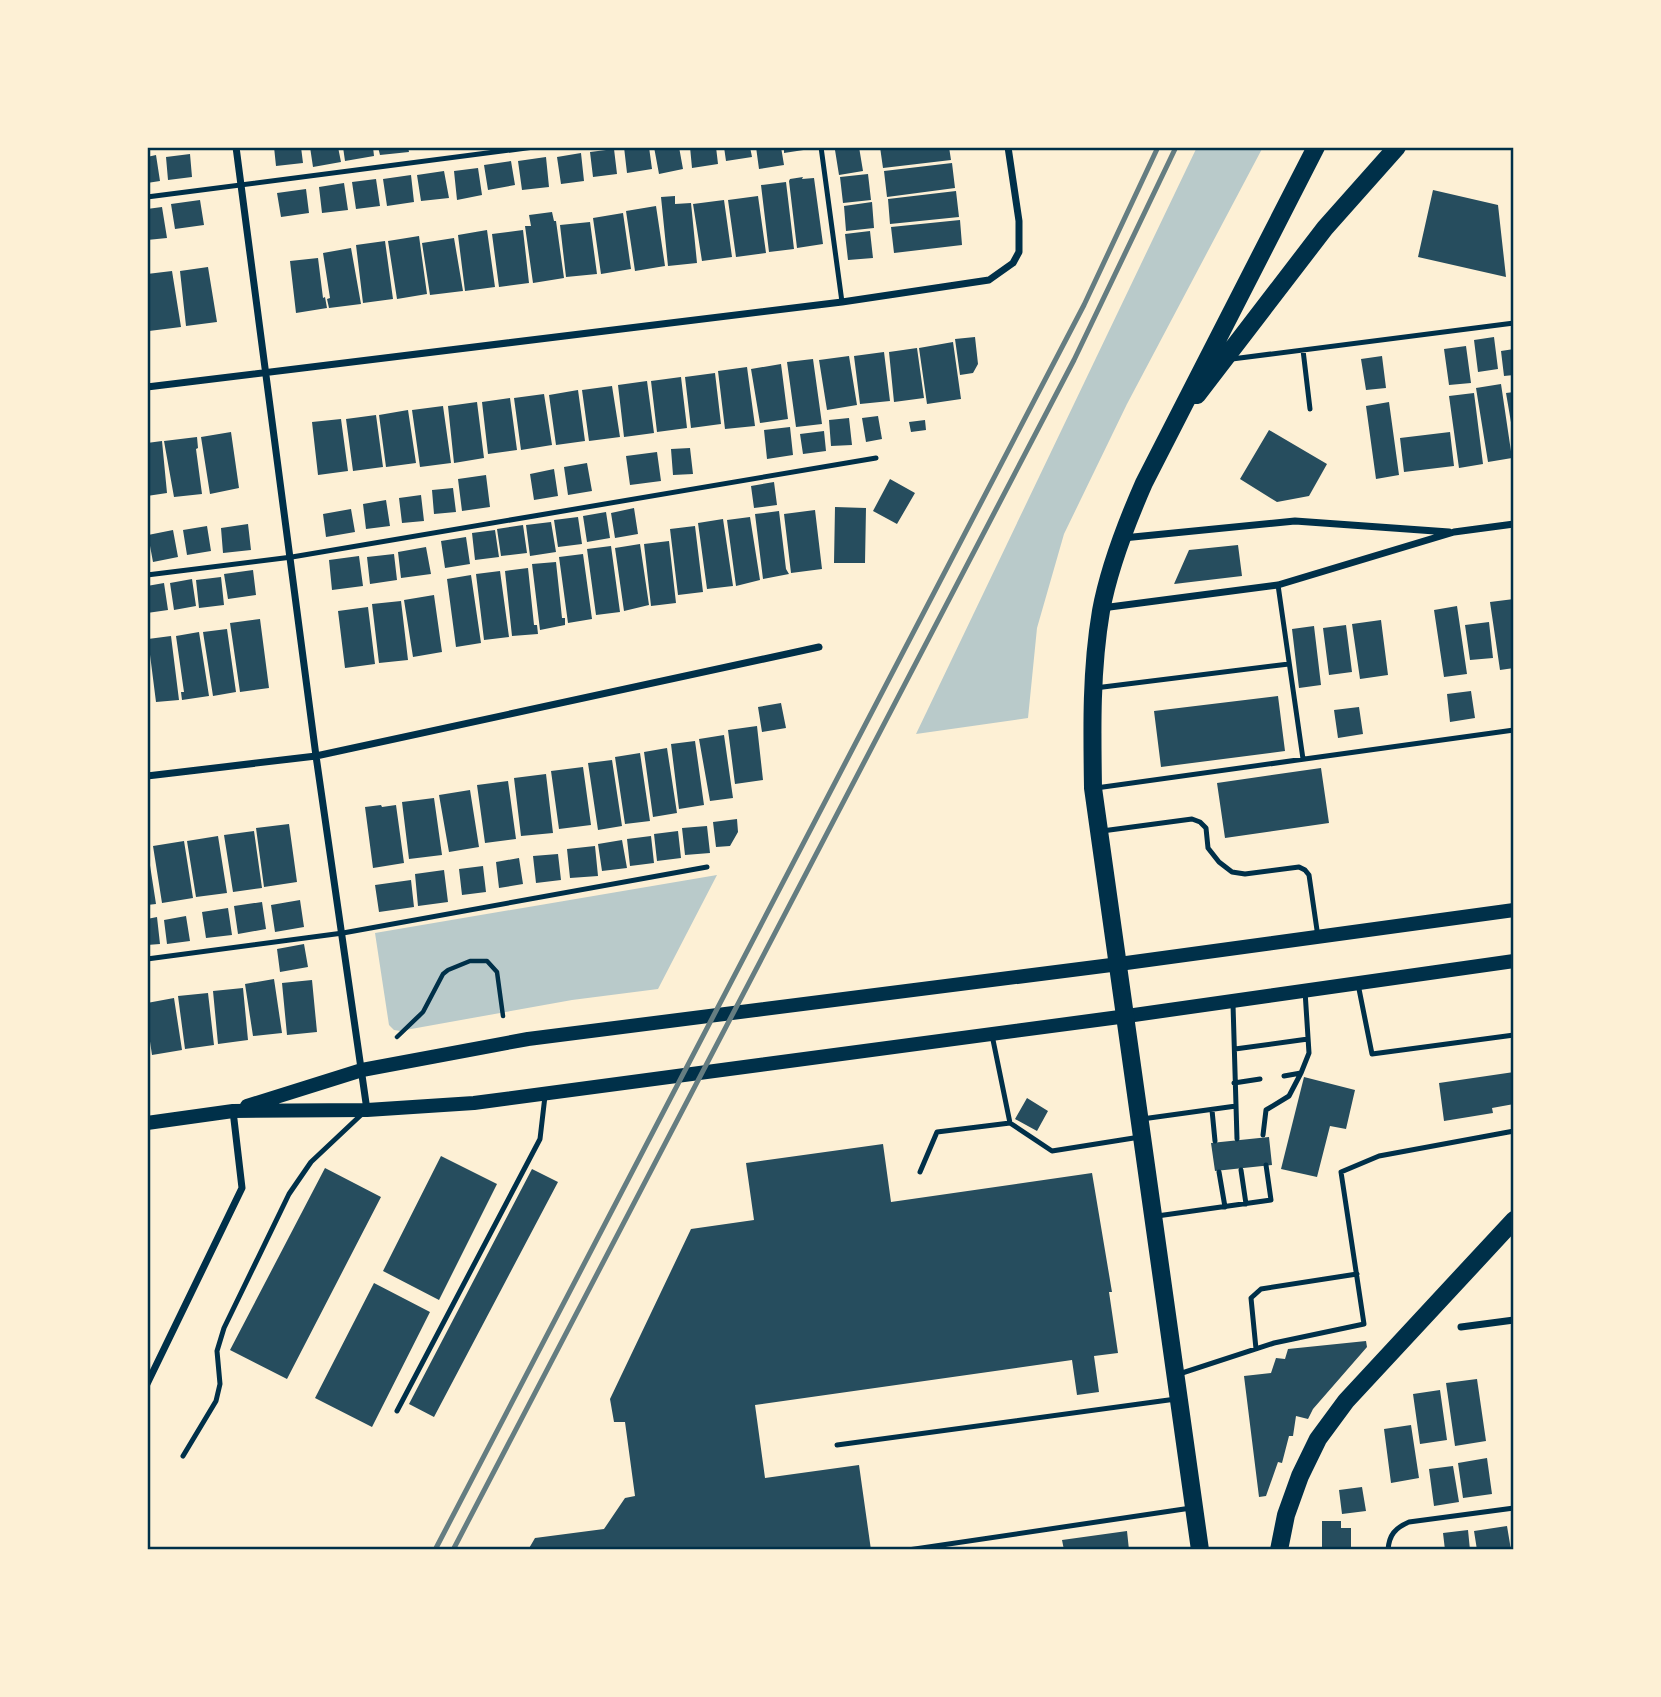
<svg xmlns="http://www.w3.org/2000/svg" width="1661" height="1697" viewBox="0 0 1661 1697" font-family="'Varela Round',sans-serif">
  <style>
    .green { fill: #b9caca }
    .building { fill: #264d5e }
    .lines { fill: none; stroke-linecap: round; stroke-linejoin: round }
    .path { stroke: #003049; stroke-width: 4.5 }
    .service { stroke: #003049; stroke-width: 5 }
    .minor { stroke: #003049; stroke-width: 7 }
    .secondary { stroke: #003049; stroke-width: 14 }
    .primary { stroke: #003049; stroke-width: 18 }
    .rail { stroke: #657d81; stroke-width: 5 }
    .neatline { fill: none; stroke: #003049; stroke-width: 2.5 }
  </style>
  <rect width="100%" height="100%" fill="#fdf0d5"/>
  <path class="green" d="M1197,147H1263L1127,404L1064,534L1037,628L1028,718L916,734Z
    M717,875L658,989L572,1000L400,1031L394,1030L389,1025L375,933Z"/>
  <path class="building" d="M274,147H301L303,163L276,166Z
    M310,147H338L341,162L313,167Z
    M343,147H373L374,156L345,161Z
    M378,147H408L409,152L380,155Z
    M624,147H649L652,169L627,173Z
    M654,147H679L683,169L659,174Z
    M690,147H716L718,164L692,168Z
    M724,147H750L752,157L726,161Z
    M756,147H781L784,165L759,169Z
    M784,147H810V149L784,153Z
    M859,147L863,171L839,175L835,150Z
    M880,147H949L951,160L883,168Z
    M614,149L617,174L593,177L590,152Z
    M581,153L584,181L561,184L557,157Z
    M190,154L192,177L168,180L166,157Z
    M156,155L160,181L147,183V157Z
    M546,157L549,187L522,190L518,161Z
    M511,161L515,185L488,190L484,165Z
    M952,163L955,188L887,197L884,171Z
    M478,168L482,195L457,200L454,171Z
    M444,171L449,198L421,201L417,175Z
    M868,174L871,200L843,203L840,177Z
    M411,175L414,202L387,206L383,179Z
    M803,177L802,179L814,178L823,244L797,248L789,181L790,179Z
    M376,179L380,206L356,209L352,182Z
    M786,182L794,249L769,252L761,185Z
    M344,183L348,210L322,213L319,187Z
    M306,189L309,213L281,217L277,193Z
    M1433,190L1498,205L1506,277L1418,257Z
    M956,191L959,217L890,224L888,199Z
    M675,196V204L691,203L697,263L668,266L661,197Z
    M758,196L766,253L736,257L728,200Z
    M200,200L204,225L175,229L171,204Z
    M724,200L732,257L702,261L693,204Z
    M872,202L874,228L846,231L844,206Z
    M656,206L665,266L635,271L626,211Z
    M162,207L167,238L147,240V209Z
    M552,212L554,221H556L564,278L533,283L525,226H531L529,215Z
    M623,213L631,269L601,274L593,218Z
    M960,220L962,245L894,253L891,227Z
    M590,222L597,274L566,277L560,225Z
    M487,230L495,287L465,291L458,235Z
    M523,230L529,283L499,287L492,234Z
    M870,231L873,258L848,260L845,234Z
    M419,236L427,294L397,299L388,241Z
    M454,238L463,291L430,295L422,243Z
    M385,241L393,299L363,303L356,245Z
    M351,248L361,304L329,308L327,299L330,298L323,253Z
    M318,258L323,298L325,297L327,308L296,313L290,261Z
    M208,267L217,322L186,326L180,271Z
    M172,271L181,327L149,331L147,274Z
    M975,337L978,364L973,373L960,375L955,339Z
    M1494,337L1498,369L1478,372L1474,340Z
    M953,342L961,399L927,404L919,348Z
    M1466,346L1471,383L1449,385L1444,349Z
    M917,348L924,398L894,402L889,352Z
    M1514,349V375L1504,376L1501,351Z
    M884,352L890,401L860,404L854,356Z
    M849,356L857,405L827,410L819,360Z
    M1382,356L1386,388L1366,390L1361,359Z
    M813,359L822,424L796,427L787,362Z
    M781,364L788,419L760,423L751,369Z
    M747,367L755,426L725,429L718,371Z
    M715,373L721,424L691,428L685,377Z
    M681,377L687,428L657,432L651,381Z
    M647,381L654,433L624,437L618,385Z
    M1501,384L1512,458L1488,462L1476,388Z
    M612,386L620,437L589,441L582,390Z
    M578,390L585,441L556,445L549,395Z
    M1514,392V434H1513L1506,393Z
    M1474,393L1483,464L1459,468L1449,396Z
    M544,394L552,445L521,450L514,398Z
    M510,398L517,450L488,454L482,402Z
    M477,402L484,458L454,463L448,406Z
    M1389,402L1399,475L1376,479L1366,406Z
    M443,406L451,463L420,467L412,410Z
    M408,410L416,463L386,467L379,415Z
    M376,415L383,467L353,471L346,419Z
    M878,416L882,439L866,442L862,418Z
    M849,418L852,445L831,446L829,420Z
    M341,419L348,471L318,475L312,422Z
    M925,420L926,430L911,432L909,422Z
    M790,427L793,455L767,459L764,430Z
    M1269,430L1327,464L1309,496L1277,502L1240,479Z
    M824,431L826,451L803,454L800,434Z
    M231,432L239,488L210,494L201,437Z
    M1450,432L1454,466L1404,472L1400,438Z
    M197,437L198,448L196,449L202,494L174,497L164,441Z
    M162,441L167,493L147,496V443Z
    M690,448L693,474L673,475L671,449Z
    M657,452L661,481L630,485L626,456Z
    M587,463L592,491L568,495L564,467Z
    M554,469L558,496L534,500L530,474Z
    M486,475L490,507L462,511L458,479Z
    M890,479L915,493L897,524L873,511Z
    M774,482L777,505L754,508L751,486Z
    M453,488L456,512L434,514L432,490Z
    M421,495L424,521L402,523L399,498Z
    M386,500L390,526L366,529L363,504Z
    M835,507L866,508L865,563H834Z
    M634,508L638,534L615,538L611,513Z
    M351,509L355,532L326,537L323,514Z
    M815,510L822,569L791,573L784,514Z
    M779,511L786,569L789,574L763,579L755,514Z
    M606,512L610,538L587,542L583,516Z
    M578,517L582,544L558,547L554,520Z
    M750,517L760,580L736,586L727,520Z
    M723,519L733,586L707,589L698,523Z
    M551,522L556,552L530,556L526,525Z
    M248,524L251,550L223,553L221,528Z
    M523,525L527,553L501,556L497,529Z
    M207,526L211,551L187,555L183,530Z
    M695,526L703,592L678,595L670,529Z
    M173,530L178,557L153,562L148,535Z
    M495,530L499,557L475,560L472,533Z
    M466,537L470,564L445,568L441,541Z
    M669,541L676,603L651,606L644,544Z
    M640,544L649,605L624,611L615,548Z
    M1238,545L1242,576L1174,584L1189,550Z
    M611,546L620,612L596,615L587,549Z
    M426,547L431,574L401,578L398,552Z
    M394,554L397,580L370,584L367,557Z
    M583,554L592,619L568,623L559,557Z
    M359,556L363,586L332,590L329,560Z
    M556,562L562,618H565V625L540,630L532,564Z
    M528,568L534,625H537L538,634L512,636L505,571Z
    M253,570L256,595L228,599L224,574Z
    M500,571L509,637L484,640L476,574Z
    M471,575L481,643L456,647L447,579Z
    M221,577L224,605L199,608L196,580Z
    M192,579L196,606L174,610L170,583Z
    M164,583L168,610L147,613V586Z
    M434,595L442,652L413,657L404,600Z
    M1514,599V668L1500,670L1490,602Z
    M401,601L408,660L379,663L372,604Z
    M1457,606L1467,674L1444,677L1434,610Z
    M368,607L375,664L345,668L338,611Z
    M260,619L269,688L240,692L230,623Z
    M1381,620L1388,675L1360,679L1352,624Z
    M1489,622L1493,658L1470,660L1465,625Z
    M1346,625L1352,672L1329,675L1323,628Z
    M1314,626L1321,685L1299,688L1292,629Z
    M227,629L236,692L213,696L203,632Z
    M199,632L209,696L182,700L181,692H184L176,636Z
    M171,636L179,700L156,702L148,639Z
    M1471,691L1475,718L1450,722L1447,694Z
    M1278,696L1285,751L1161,767L1154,711Z
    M781,703L786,728L762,732L758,707Z
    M1359,707L1363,734L1338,738L1334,710Z
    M757,726L763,780L735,784L728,730Z
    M724,735L733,798L710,801L699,739Z
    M695,741L704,805L679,809L671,744Z
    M667,748L677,813L653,817L644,752Z
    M640,753L650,821L625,824L615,757Z
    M612,760L622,826L598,830L588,763Z
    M583,767L591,825L559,829L551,771Z
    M1321,768L1329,823L1225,838L1217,783Z
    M546,774L553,833L521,836L514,778Z
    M508,781L516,839L485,843L477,785Z
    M470,790L479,847L449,852L439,795Z
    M434,798L442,855L409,859L402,802Z
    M381,805L382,807L396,805L404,863L373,868L365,807Z
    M737,819L738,832L730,846L716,847L713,822Z
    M289,824L297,882L264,887L256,828Z
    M707,826L710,853L685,855L682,828Z
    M254,831L262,888L233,892L224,835Z
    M678,831L681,858L657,861L654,834Z
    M218,836L227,893L196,897L187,841Z
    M651,836L654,863L630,866L627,839Z
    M622,840L627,868L602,871L598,844Z
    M184,841L193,898L162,903L153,846Z
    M147,846L156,904L147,905Z
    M595,846L598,876L570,878L567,849Z
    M558,854L561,880L536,883L533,856Z
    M519,858L523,884L499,888L496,862Z
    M483,866L486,892L462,895L459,869Z
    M444,870L448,902L418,906L415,874Z
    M411,880L414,907L379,912L375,885Z
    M300,900L304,927L275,932L271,905Z
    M262,902L266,929L238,934L234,906Z
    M228,908L232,935L206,938L202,912Z
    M186,916L190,941L167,944L164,920Z
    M157,917L160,944L147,945V919Z
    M304,944L308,967L280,972L277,949Z
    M274,979L282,1033L253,1036L245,984Z
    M312,980L317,1032L287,1035L282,983Z
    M243,988L248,1040L218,1044L213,991Z
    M208,993L214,1045L185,1049L178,996Z
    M174,998L182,1050L152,1055L147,1021V1003Z
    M1514,1072V1104L1492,1108L1493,1113L1444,1121L1439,1083Z
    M1304,1077L1355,1090L1346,1129L1330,1126L1317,1177L1281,1169Z
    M1027,1098L1048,1111L1037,1131L1015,1119Z
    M1269,1137L1272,1165L1215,1171L1211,1143Z
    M883,1144L891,1202L1092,1173L1112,1292H1109L1118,1353L1094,1356L1099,1392L1077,1395L1072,1360L755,1405L765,1478L859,1465L871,1550H528L535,1538L604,1529L625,1498L635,1496L625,1422H614L610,1399L691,1229L754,1220L746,1163Z
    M441,1156L497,1184L439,1300L383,1271Z
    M325,1168L381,1197L287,1379L230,1350Z
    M532,1169L558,1182L434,1417L409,1404Z
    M374,1283L430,1312L372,1427L315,1398Z
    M1366,1341L1367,1347L1313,1409L1308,1419L1296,1416L1293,1436H1289L1282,1463L1278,1462L1266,1496L1259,1497L1244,1376L1271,1373L1276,1358L1285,1359L1288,1349Z
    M1477,1379L1486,1441L1455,1446L1446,1383Z
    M1440,1390L1447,1440L1420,1444L1413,1394Z
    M1411,1425L1419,1478L1391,1483L1384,1429Z
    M1487,1458L1492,1494L1463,1498L1458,1463Z
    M1453,1466L1459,1502L1434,1506L1429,1469Z
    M1362,1487L1366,1511L1342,1514L1339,1490Z
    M1322,1521H1341V1528H1351V1550H1322Z
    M1507,1526L1511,1550H1477L1474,1531Z
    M1468,1530L1470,1550H1445L1443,1533Z
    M1127,1531L1129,1550H1064L1062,1540Z"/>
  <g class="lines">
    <path class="path" d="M397,1037L423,1012L443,974L448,970L470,961H487L497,972L503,1016"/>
    <path class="service" d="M821,147L842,302
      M147,197L534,147
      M1303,350L1310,409
      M1232,359L1514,323
      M147,575L292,557L876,458
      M1278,585L1303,759
      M1095,688L1289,664
      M1096,788L1514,730
      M1102,831L1192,819L1200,822L1206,828L1208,848L1219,862L1232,872L1245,874L1299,867L1305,870L1309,875L1318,937
      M147,959L343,933L707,867
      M1358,984L1372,1054L1514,1035
      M1233,1004L1237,1139
      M992,1035L1010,1123L1052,1151L1140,1137
      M1235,1049L1308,1039
      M1284,1076L1301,1073
      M1234,1083L1260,1079
      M1212,1110L1215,1141
      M1142,1119L1236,1106
      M1263,1135L1266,1110L1289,1096L1301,1073L1309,1053L1305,991
      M1241,1170L1246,1204
      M920,1172L937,1132L1010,1123
      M1219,1172L1225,1207
      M1157,1216L1271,1200L1266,1165
      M1256,1349L1251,1298L1261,1289L1357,1274
      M1179,1374L1274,1343L1364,1324L1341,1172L1379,1156L1514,1131
      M397,1411L540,1139L545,1096
      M837,1445L1176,1399
      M183,1456L216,1401L220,1384L217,1351L224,1328L289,1194L311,1162L362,1114
      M908,1550L1191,1508
      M1388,1550C1389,1535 1395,1528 1409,1522L1514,1508"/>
    <path class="minor" d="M236,147L316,756L367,1110
      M147,387L842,302L989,280L1013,263L1019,252V221L1008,147
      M1123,538L1295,521L1449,532
      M1102,608L1278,585L1454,532L1514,524
      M147,776L316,756L819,647
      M1461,1327L1514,1320
      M147,1384L242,1188L233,1111"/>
    <path class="secondary" d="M247,1106L362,1070L528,1039L1119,964L1514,910
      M147,1123L233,1111L367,1110L474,1103L1127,1016L1514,961"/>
    <path class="primary" d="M1197,395L1325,228L1397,147
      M1200,1550L1093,788C1092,728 1091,670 1101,611C1109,567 1126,524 1144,483L1316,147
      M1279,1550L1286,1515L1300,1476L1318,1439L1346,1401L1514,1220"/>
    <path class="rail" d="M435,1550L1084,305L1158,147
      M453,1550L1074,360L1176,147"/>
  </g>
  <rect width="1661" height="1697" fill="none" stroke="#fdf0d5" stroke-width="298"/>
  <rect x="149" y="149" width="1363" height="1399" class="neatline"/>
</svg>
